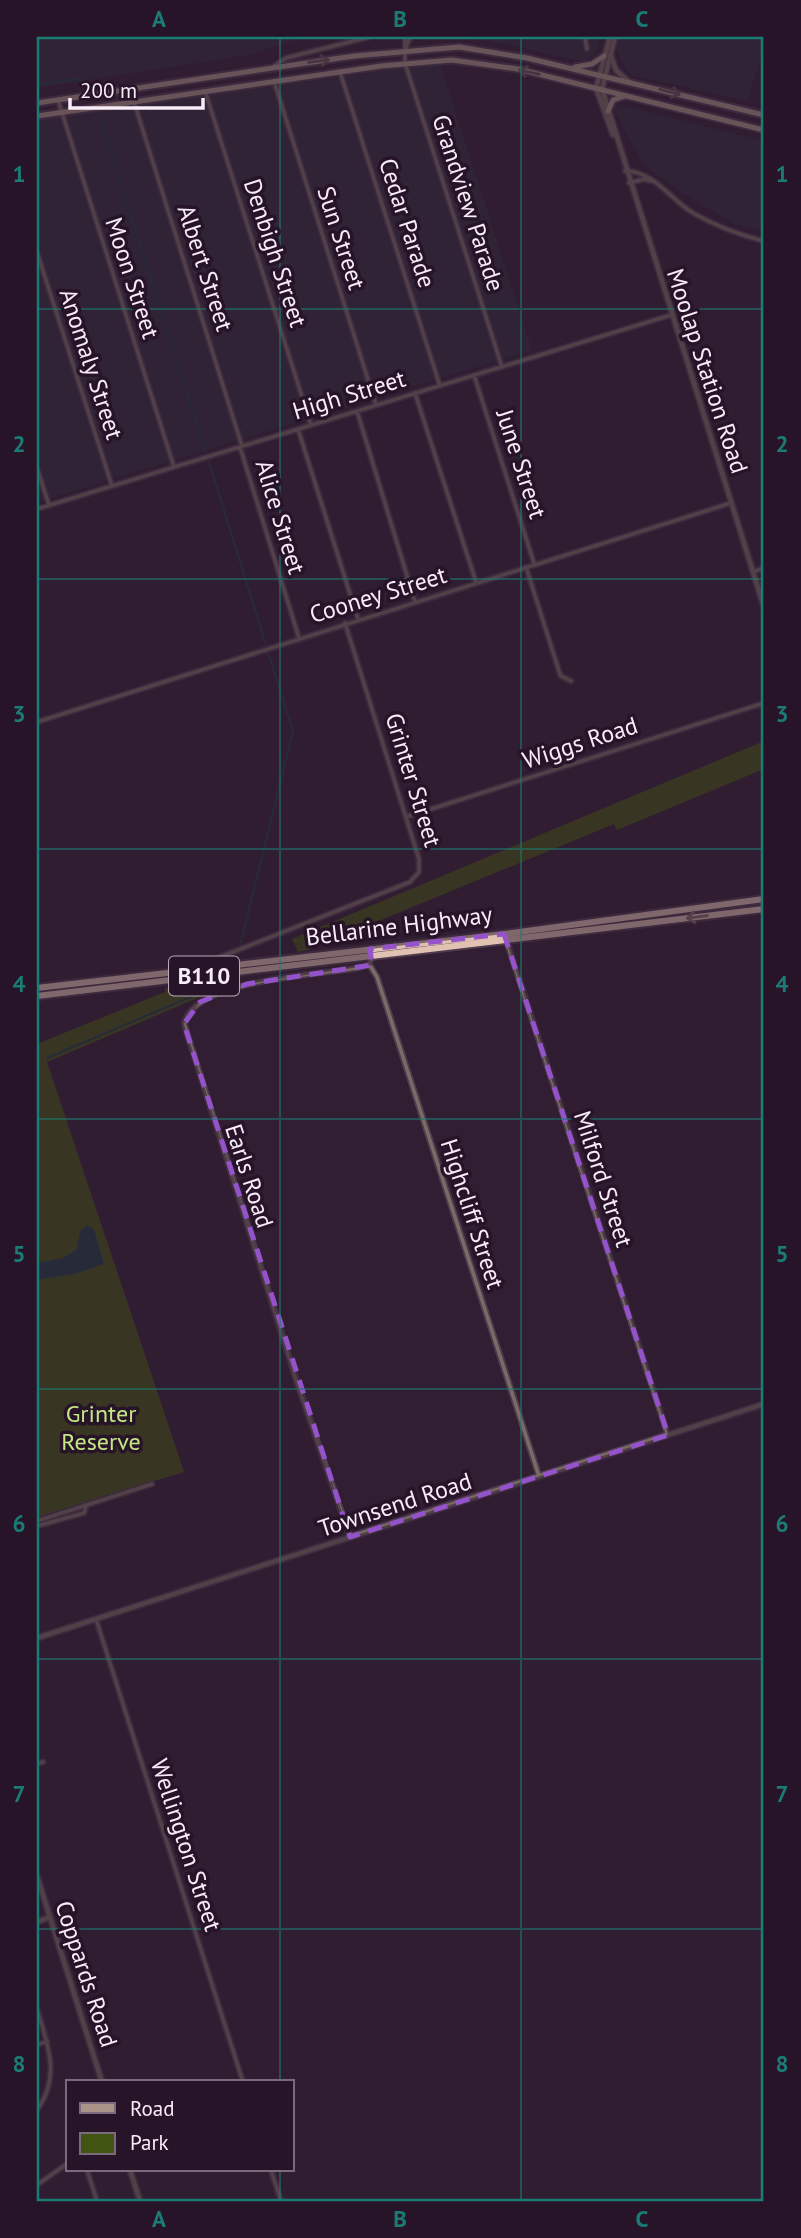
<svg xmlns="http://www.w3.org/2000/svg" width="801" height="2238" viewBox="0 0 801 2238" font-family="'PT Sans',sans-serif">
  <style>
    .industrial { fill: #2e2a3b }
    .green { fill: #415513 }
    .water { fill: #1b3d43 }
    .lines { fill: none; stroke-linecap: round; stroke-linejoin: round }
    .stream { stroke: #1b3d43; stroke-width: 2 }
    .minor-casing { stroke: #4d3b4e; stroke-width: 7 }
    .tertiary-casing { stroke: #4d3b4e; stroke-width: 8 }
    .secondary-casing { stroke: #4d3b4e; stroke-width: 9 }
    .trunk-casing { stroke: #4d3b4e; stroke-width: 10 }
    .minor { stroke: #7a6c65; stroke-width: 3.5 }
    .tertiary { stroke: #7a6c65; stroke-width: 4.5 }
    .secondary { stroke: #aa9489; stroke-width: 5 }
    .trunk { stroke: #e1c1b2; stroke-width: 6 }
    .oneway { stroke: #624e54 }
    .oneway2 { stroke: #846a6d }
    .marked { fill: none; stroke: #9452cb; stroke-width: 5; stroke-dasharray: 14 9; stroke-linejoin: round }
    .grid { fill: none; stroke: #1b7c75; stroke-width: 2; stroke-opacity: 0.55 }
    .labels { text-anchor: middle; stroke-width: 7; stroke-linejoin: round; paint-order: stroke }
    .shield { fill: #271428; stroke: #baabba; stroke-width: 2 }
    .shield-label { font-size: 23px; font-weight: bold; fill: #f9ecf9 }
    .street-label { font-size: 24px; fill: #f9ecf9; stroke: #271428 }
    .park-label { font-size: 24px; fill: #c4e784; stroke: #271428 }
    .neatline { fill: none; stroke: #1b7c75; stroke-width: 2.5 }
    .grid-label { font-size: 23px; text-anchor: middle; font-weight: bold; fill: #1b7c75 }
  </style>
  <rect width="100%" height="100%" fill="#311e32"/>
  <path class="industrial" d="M37,37H305L248,55L37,88Z
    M439,37H601L596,53L584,62L492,41Z
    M618,37H764V49L747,101L630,75L614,46Z
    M433,64H440L532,350L37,502V120Z
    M609,102L764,141V231L737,225L686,195L644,165Z"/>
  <path class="green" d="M764,741V769L617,830L614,824L308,950L298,952L292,939Z
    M242,979L47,1062L184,1472L37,1517V1044L165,992V988Z"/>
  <path class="water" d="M87,1225L94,1229L104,1264L75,1274L37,1280V1263L63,1258L77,1249L80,1231Z"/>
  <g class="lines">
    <path class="stream" d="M37,85L77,79L91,86
      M99,115L206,452
      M209,462L266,645
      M241,942L293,731L269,655
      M47,1058L221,984"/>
    <g class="minor-casing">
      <path id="minor" d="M405,37V63L502,367
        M585,37L587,49
        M406,48L410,37
        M273,67L286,58L369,37
        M340,72L440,386
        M274,81L376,405
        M205,91L311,425
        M58,100L174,467
        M134,102L242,446
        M625,171C654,171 670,199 693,213C716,226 739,235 764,241
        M629,183L644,179L652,181
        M37,252L112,486
        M474,375L534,563
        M415,393L476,582
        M357,411L415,602
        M298,429L358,619
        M240,447L299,638
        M37,468L49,505
        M37,509L671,315
        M526,567L559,671L561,676L571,681
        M753,572L764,568
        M37,722L731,503
        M406,817L764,703
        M506,939L668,1435
        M369,964L377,977L539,1476
        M195,967L410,882L419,872V859L345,623
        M37,1521L152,1484
        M37,1526L84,1513L86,1506
        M350,1537L296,1380L184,1024C193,978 324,975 361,967L369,964L371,957
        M96,1619L243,2082
        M37,1764L43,1762
        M37,2009C48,2045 61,2077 37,2110
        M37,2045L47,2041
        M87,2170L97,2201
        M271,2170L281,2201
        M37,2185L68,2163"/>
    </g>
    <g class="tertiary-casing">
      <path id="tertiary" d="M610,37L596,88L613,135
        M615,37L602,89L764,607
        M611,56L616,70L629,82
        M37,1638L764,1404
        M37,1876L102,2082
        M37,1922L50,1917
        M130,2170L140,2201"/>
    </g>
    <g class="secondary-casing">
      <path id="secondary" d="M575,67L592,64L604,56
        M37,103L354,56L459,47L527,58L764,115
        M608,111L613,100L625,96
        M37,116L381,66L452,60L518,69L764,130"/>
    </g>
    <g class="trunk-casing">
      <path id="trunk" d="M37,988L504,934L764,899
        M37,996L764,909"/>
    </g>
    <use href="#minor" class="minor"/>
    <use href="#tertiary" class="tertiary"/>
    <use href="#secondary" class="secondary"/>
    <use href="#trunk" class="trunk"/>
  </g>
  <defs><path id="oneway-shaft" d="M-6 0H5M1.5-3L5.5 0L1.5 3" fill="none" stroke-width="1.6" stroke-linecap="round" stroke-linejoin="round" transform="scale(1.75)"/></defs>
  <g class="oneway">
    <use href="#oneway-shaft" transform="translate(319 61) rotate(-8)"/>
    <use href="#oneway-shaft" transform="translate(529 72) rotate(-167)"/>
    <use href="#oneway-shaft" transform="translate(670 92) rotate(14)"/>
  </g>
  <use class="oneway2" href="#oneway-shaft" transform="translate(697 917) rotate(173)"/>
  <path d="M0 0H801V2238H0ZM504,934L668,1435L350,1537L184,1024L200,1002L247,984L372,965L370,949Z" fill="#311e32" fill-opacity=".55" fill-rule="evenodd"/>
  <path class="marked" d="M504,934L668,1435L350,1537L184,1024L200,1002L247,984L372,965L370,949Z"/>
  <path class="grid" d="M280,37V2082M521,37V2201M37,309H764M37,579H764M37,849H764M37,1119H764M37,1389H764M37,1659H764M37,1929H764M280,2170V2201"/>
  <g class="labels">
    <rect class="shield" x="169" y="956.5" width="70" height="39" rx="5"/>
    <g class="shield-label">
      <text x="204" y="984">B110</text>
    </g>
    <g class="street-label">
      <text transform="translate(468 203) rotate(72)" y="8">Grandview Parade</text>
      <text transform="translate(407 223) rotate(72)" y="8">Cedar Parade</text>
      <text transform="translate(341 238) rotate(72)" y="8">Sun Street</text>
      <text transform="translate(275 253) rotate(72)" y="8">Denbigh Street</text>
      <text transform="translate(205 268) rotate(72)" y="8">Albert Street</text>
      <text transform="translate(132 278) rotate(72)" y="8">Moon Street</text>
      <text transform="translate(91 364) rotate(72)" y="8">Anomaly Street</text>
      <text transform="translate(707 371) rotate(72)" y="8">Moolap Station Road</text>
      <text transform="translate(349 395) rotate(-17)" y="8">High Street</text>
      <text transform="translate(521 464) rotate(72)" y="8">June Street</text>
      <text transform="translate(280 517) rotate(73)" y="8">Alice Street</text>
      <text transform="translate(378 595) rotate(-17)" y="8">Cooney Street</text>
      <text transform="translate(580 743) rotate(-18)" y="8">Wiggs Road</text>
      <text transform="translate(413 780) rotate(73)" y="8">Grinter Street</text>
      <text transform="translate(399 926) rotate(-7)" y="8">Bellarine Highway</text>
      <text transform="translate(249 1176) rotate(72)" y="8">Earls Road</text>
      <text transform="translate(603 1179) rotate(72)" y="8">Milford Street</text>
      <text transform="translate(472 1214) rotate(72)" y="8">Highcliff Street</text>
      <text transform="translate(395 1505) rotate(-18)" y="8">Townsend Road</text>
      <text transform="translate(186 1845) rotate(72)" y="8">Wellington Street</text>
      <text transform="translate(86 1974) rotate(72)" y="8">Coppards Road</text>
    </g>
    <g class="park-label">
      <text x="101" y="1422">Grinter<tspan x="101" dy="28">Reserve</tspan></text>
    </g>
  </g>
  <rect width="801" height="2238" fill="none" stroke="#271428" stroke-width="77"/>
  <rect x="66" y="2080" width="228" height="91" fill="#271428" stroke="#7b6a7c" stroke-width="2"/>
  <rect x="80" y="2103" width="35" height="10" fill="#aa9489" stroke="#7b6a7c" stroke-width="2"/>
  <text x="130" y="2116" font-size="21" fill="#f9ecf9">Road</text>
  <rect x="80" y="2133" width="35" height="21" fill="#415513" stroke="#7b6a7c" stroke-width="2"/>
  <text x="130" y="2150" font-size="21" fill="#f9ecf9">Park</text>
  <path d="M70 98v10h133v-10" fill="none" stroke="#f9ecf9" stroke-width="3.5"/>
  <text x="80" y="98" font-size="21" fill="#f9ecf9" stroke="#271428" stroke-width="5" paint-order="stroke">200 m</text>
  <rect x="38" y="38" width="724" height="2162" class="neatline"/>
  <g class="grid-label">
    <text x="159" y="27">A</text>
    <text x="400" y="27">B</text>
    <text x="642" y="27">C</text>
    <text x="19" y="182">1</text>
    <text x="782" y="182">1</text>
    <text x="19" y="452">2</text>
    <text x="782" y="452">2</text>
    <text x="19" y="722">3</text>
    <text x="782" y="722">3</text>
    <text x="19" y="992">4</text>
    <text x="782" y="992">4</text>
    <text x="19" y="1262">5</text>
    <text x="782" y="1262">5</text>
    <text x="19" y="1532">6</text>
    <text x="782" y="1532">6</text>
    <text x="19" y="1802">7</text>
    <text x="782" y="1802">7</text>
    <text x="19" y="2072">8</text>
    <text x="782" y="2072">8</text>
    <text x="159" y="2227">A</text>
    <text x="400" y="2227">B</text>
    <text x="642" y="2227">C</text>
  </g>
</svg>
